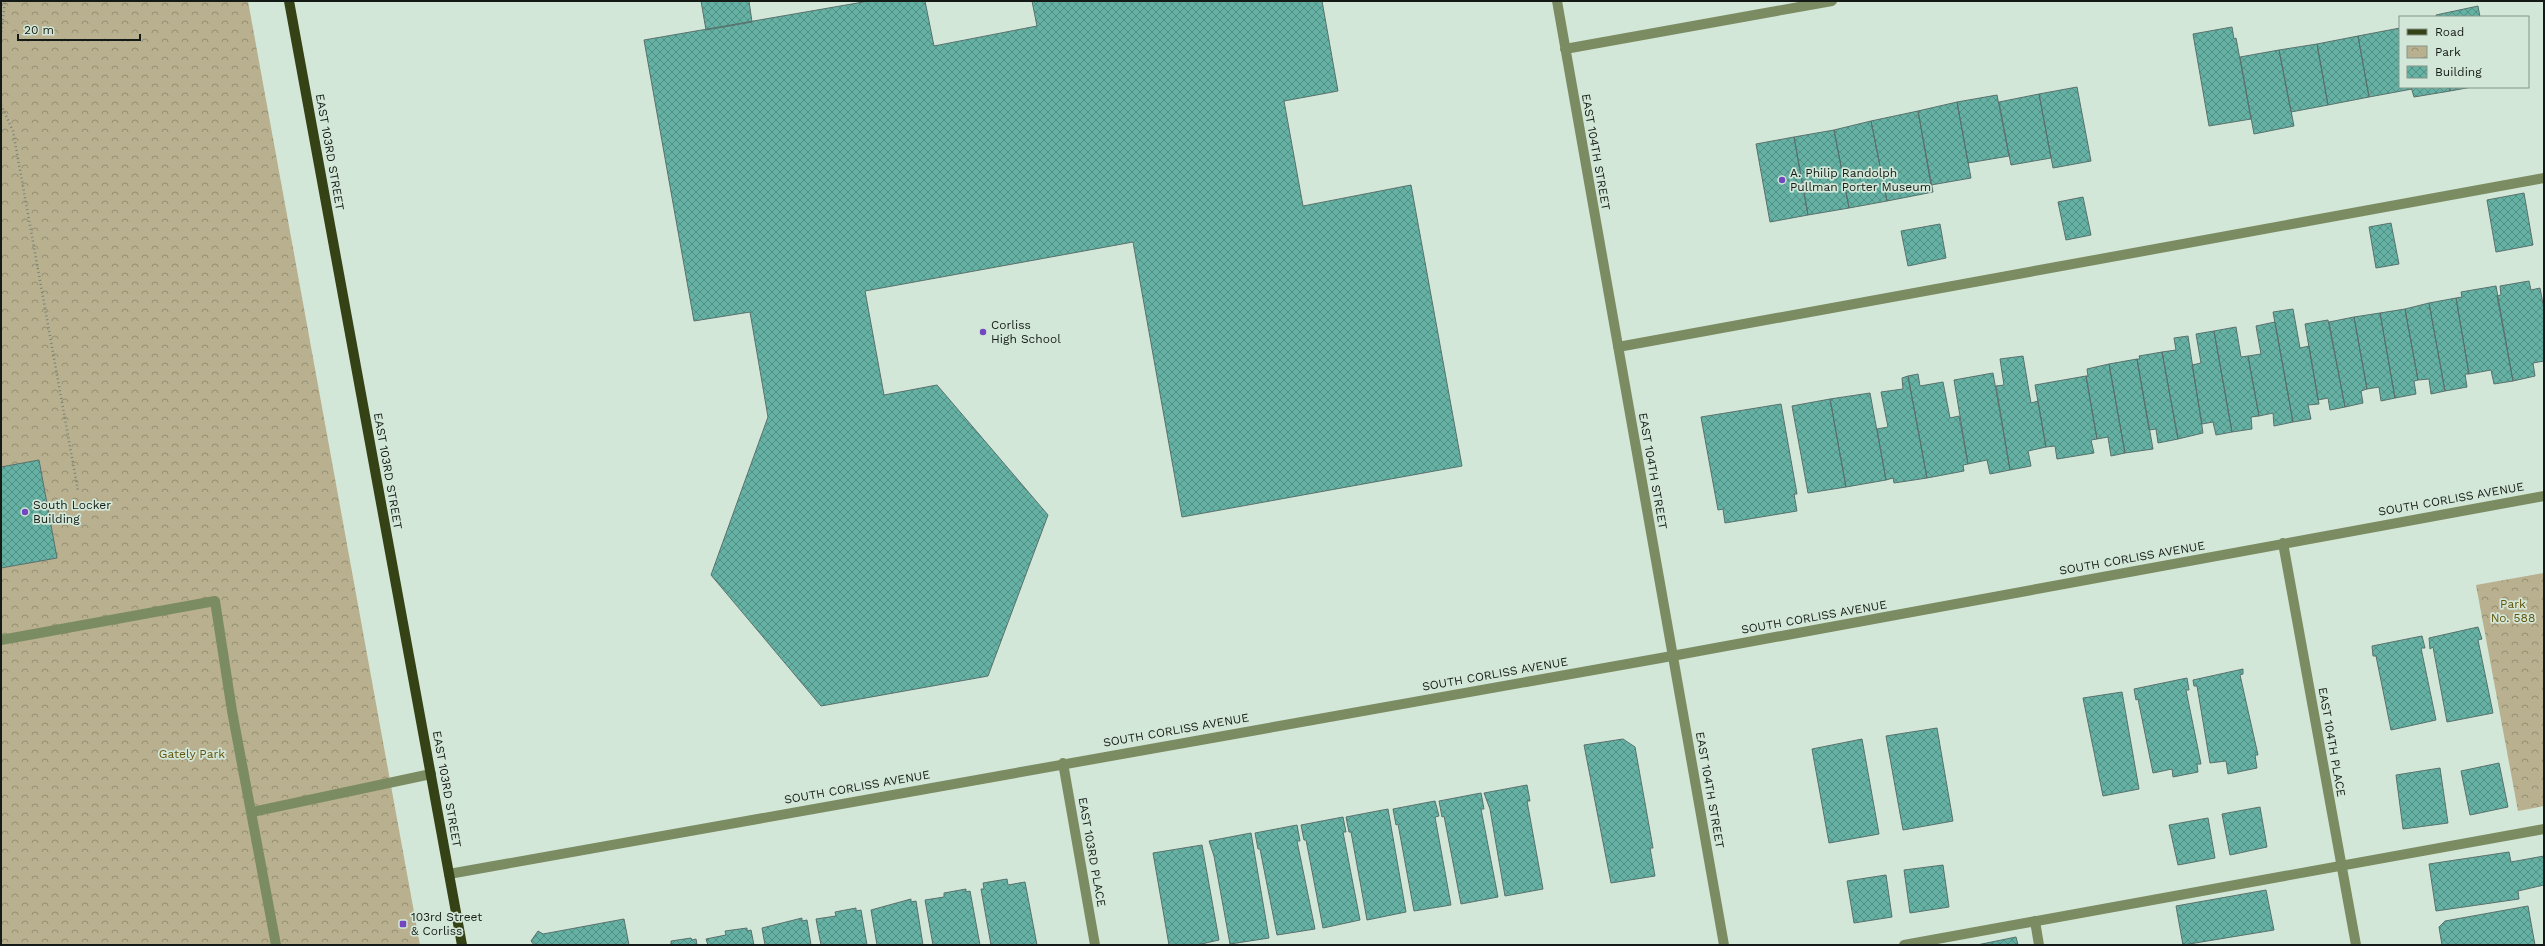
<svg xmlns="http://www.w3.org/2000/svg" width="2545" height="946" viewBox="0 0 2545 946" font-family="'Work Sans',sans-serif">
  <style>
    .park { fill: url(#park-crowns) }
    .building { fill: url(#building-cross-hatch); stroke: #59716c }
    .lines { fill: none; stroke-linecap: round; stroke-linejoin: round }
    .path { stroke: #768379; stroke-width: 2.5; stroke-dasharray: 1 3; stroke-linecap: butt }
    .minor { stroke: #7c8c62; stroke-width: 10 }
    .major { stroke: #344215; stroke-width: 10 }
    .poi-dot { fill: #7347bf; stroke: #d3e7d8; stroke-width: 1.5 }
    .labels { text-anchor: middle; stroke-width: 3.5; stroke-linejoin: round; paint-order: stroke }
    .street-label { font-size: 12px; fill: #141b16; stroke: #d3e7d8 }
    .poi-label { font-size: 12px; fill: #141b16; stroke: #d3e7d8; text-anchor: start }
    .park-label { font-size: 12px; fill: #63550d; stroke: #d3e7d8 }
  </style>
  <defs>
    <pattern id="park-crowns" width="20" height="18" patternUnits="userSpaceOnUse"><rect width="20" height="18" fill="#b8b08e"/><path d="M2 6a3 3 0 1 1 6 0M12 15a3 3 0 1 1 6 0" fill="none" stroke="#948e73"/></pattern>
    <pattern id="building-cross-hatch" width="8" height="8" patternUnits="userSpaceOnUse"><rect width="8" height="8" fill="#65b2a5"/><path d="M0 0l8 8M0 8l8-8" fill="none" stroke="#529085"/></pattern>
  </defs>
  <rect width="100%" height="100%" fill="#d3e7d8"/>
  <path class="park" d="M1,1H248L420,945H1Z
    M2544,573V806L2518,811L2476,585Z"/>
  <path class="building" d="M701,1H749L752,22L706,30Z
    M869,1H925L934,46L1037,26L1032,1H1322L1338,91L1284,101L1303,206L1411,185L1462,466L1182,517L1133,242L865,291L884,395L937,385L1048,515L988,676L821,706L711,575L768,417L750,312L694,321L644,40Z
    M2478,6L2480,17H2436V15Z
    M2232,27L2234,39L2236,38L2251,119L2209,126L2193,34Z
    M2400,28V87H2411L2412,89L2369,97L2358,36Z
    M2358,36L2369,97L2328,105L2317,44Z
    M2317,44L2328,105L2291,112L2279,50Z
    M2279,50L2294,126L2254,134L2240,57Z
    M2077,87L2091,161L2053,168L2039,94Z
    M2411,87H2450V91L2414,97Z
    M2450,87H2472L2450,91Z
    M2039,94L2051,158L2011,165L1999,102Z
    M1997,95L2009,156L1968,163L1957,102Z
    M1957,102L1971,178L1931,185L1918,111Z
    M1918,111L1933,192L1887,201L1871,121Z
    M1871,121L1887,201L1849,208L1834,130Z
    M1834,130L1849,208L1808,215L1794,137Z
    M1794,137L1808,215L1770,222L1756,144Z
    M2524,193L2533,245L2496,252L2487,200Z
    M2083,197L2091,235L2066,240L2058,202Z
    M2391,223L2399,264L2376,268L2369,227Z
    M1940,224L1946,258L1908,266L1901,231Z
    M2529,281L2531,290L2540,288L2544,309V361L2533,363L2535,376L2513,381L2497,296L2501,295L2500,286Z
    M2496,286L2513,381L2494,384L2491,370L2469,374L2456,298L2462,297L2461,292Z
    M2456,298L2469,374H2465L2467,387L2445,391L2429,303Z
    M2429,303L2445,391L2431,394L2429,379L2418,380L2405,309Z
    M2293,309L2300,348L2309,346L2319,404L2308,405L2311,419L2293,422L2273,312Z
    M2405,309L2418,380L2414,381L2416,394L2395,398L2380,313Z
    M2380,313L2395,398L2381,401L2379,387L2367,389L2354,317Z
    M2354,317L2367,389L2361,391L2363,403L2345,407L2329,322Z
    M2328,320L2345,407L2330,410L2328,398L2318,400L2305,324Z
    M2275,322L2293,422L2274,426L2273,413L2259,416L2248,356L2261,354L2256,326Z
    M2236,327L2241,357L2248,356L2259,416L2251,417L2252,429L2232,432L2214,331Z
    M2214,331L2232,432L2216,435L2213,422L2202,424L2192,365L2201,363L2196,334Z
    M2188,336L2203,433L2178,439L2162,352L2176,350L2174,338Z
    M2162,352L2178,439L2158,443L2156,429L2149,430L2137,359H2140L2139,356Z
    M2023,356L2031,403L2038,401L2046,447L2028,451L2031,466L2010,470L1996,386L2004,385L2000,359Z
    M2137,359L2153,449L2125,453L2109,364Z
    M2109,364L2125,453L2111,456L2108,437L2097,439L2086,376H2088L2087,369Z
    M1993,373L2010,470L1990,474L1987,460L1968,464L1954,380Z
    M1918,374L1920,386L1943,382L1950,418L1959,416L1968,464L1963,465L1964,471L1927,478L1908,376Z
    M1908,376L1927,478L1894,483L1893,478L1886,480L1877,429L1888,427L1881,392L1903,389L1902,378Z
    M2086,376L2097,439L2091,440L2094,453L2057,459L2055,446L2046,447L2035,385Z
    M1870,393L1886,480L1846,487L1830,399Z
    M1830,399L1846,487L1808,493L1792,406Z
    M1781,404L1797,494H1794L1797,511L1725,523L1723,509L1718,510L1701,417Z
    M39,460L57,558L1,568V467Z
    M2478,627L2482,639L2478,640L2493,713L2447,722L2433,647L2430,649L2429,638Z
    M2422,636L2425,648H2421L2436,720L2391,730L2376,656H2373L2372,646Z
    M2243,669V674L2240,675L2258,755H2255L2257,768L2228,774L2226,761L2210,763L2197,686H2194L2193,680Z
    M2187,678L2189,690H2186L2201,764H2197L2198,772L2173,777L2172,769L2153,773L2138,699L2136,700L2134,689Z
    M2122,692L2139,789L2103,796L2083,698Z
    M1937,728L1953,821L1903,830L1886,736Z
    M1623,739L1635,747L1653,848H1650L1655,876L1611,883L1584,745Z
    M1862,739L1879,834L1829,843L1812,749Z
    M2499,763L2508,807L2470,815L2461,771Z
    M2440,768L2448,823L2403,829L2396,775Z
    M1527,785L1530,801H1527L1543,889L1505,896L1490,809L1484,793Z
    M1481,793L1484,809H1481L1498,897L1461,904L1444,816L1442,817L1439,801Z
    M1435,801L1439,816L1435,817L1451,905L1414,911L1398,824L1396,825L1393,809Z
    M2260,807L2267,847L2230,855L2222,814Z
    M1388,809L1406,912L1367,920L1351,832H1349L1346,817Z
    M1343,817L1346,832H1343L1360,920L1323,928L1306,840H1304L1301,825Z
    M2208,818L2215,858L2178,865L2169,825Z
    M1297,825L1300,841H1297L1315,929L1277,935L1260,849H1258L1255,833Z
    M1251,833L1269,938L1230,944L1214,856L1209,841Z
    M1202,845L1219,940L1197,945H1169L1153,853Z
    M2509,852L2511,862L2544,856V885L2518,891L2519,899L2436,911L2429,864Z
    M1943,865L1949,907L1910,913L1904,870Z
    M1886,875L1892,917L1854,923L1847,881Z
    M1007,879L1008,885L1025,882L1037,945H991L981,889H984L983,883Z
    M966,889V892L970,891L980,945H933L925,900L944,897V893Z
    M2266,890L2274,930L2183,945L2176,906Z
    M911,899V902L916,901L923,945H877L871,910Z
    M2528,906L2535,945H2442L2439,927L2445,921Z
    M856,908V911L861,910L867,945H821L816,919L836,916L835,912Z
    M802,918V921L807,920L811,945H765L762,928Z
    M624,919L629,945H534L531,941L538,931L543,934Z
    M747,928V931L751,930L754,945H708L706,939L726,935L725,931Z
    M2016,937L2018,945H1977Z
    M691,938L692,940L696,939L697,945H671V941Z"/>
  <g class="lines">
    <path class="path" d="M1,36L5,1
      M1,105L13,131L78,491"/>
    <path class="minor" d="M1557,1L1724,945
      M1565,49L1832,1
      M1618,347L2544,178
      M2283,543L2356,945
      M1,640L215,601L232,711L276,945
      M1063,763L1095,945
      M252,812L431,774
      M449,874L1672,656L2544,496
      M2035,921L2039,945
      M1904,945L2544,829"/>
    <path class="major" d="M289,1L462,945"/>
  </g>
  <g class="poi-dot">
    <circle cx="1782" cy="180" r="4"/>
    <circle cx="983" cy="332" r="4"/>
    <circle cx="25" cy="512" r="4"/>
    <rect x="399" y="920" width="8" height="8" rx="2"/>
  </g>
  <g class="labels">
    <g class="street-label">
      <text transform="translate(330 152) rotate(80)" y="4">EAST 103RD STREET</text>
      <text transform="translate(1596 152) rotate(80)" y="4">EAST 104TH STREET</text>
      <text transform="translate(388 471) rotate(80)" y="4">EAST 103RD STREET</text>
      <text transform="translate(1653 471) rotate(80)" y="4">EAST 104TH STREET</text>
      <text transform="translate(2451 499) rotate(-10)" y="4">SOUTH CORLISS AVENUE</text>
      <text transform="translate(2132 558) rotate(-10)" y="4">SOUTH CORLISS AVENUE</text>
      <text transform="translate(1814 617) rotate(-10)" y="4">SOUTH CORLISS AVENUE</text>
      <text transform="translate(1495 674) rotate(-10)" y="4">SOUTH CORLISS AVENUE</text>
      <text transform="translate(1176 730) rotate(-10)" y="4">SOUTH CORLISS AVENUE</text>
      <text transform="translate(2332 742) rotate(80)" y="4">EAST 104TH PLACE</text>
      <text transform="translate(857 787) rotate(-10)" y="4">SOUTH CORLISS AVENUE</text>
      <text transform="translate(447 789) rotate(80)" y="4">EAST 103RD STREET</text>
      <text transform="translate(1710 790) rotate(80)" y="4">EAST 104TH STREET</text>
      <text transform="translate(1092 852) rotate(80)" y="4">EAST 103RD PLACE</text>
    </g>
    <g class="poi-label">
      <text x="1790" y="177">A. Philip Randolph<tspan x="1790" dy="14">Pullman Porter Museum</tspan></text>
      <text x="991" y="329">Corliss<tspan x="991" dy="14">High School</tspan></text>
      <text x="33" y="509">South Locker<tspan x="33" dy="14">Building</tspan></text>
      <text x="411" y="921">103rd Street<tspan x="411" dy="14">&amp; Corliss</tspan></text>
    </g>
    <g class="park-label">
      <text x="2513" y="608">Park<tspan x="2513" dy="14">No. 588</tspan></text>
      <text x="192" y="758">Gately Park</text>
    </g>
  </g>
  <rect width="2545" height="946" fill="none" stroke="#141b16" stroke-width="4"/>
  <rect x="2399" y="16" width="130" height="72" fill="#d3e7d8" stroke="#87958a"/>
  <rect x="2407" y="29" width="20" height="6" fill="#344215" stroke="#87958a"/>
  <text x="2435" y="36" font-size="12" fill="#141b16">Road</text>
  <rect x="2407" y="46" width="20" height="12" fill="url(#park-crowns)" stroke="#87958a"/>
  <text x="2435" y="56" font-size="12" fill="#141b16">Park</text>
  <rect x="2407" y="66" width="20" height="12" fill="url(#building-cross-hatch)" stroke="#87958a"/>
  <text x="2435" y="76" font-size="12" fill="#141b16">Building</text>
  <path d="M18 34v6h122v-6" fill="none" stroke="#141b16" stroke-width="2"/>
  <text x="24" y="34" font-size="12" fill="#141b16" stroke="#d3e7d8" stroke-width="3" paint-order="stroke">20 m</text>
</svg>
